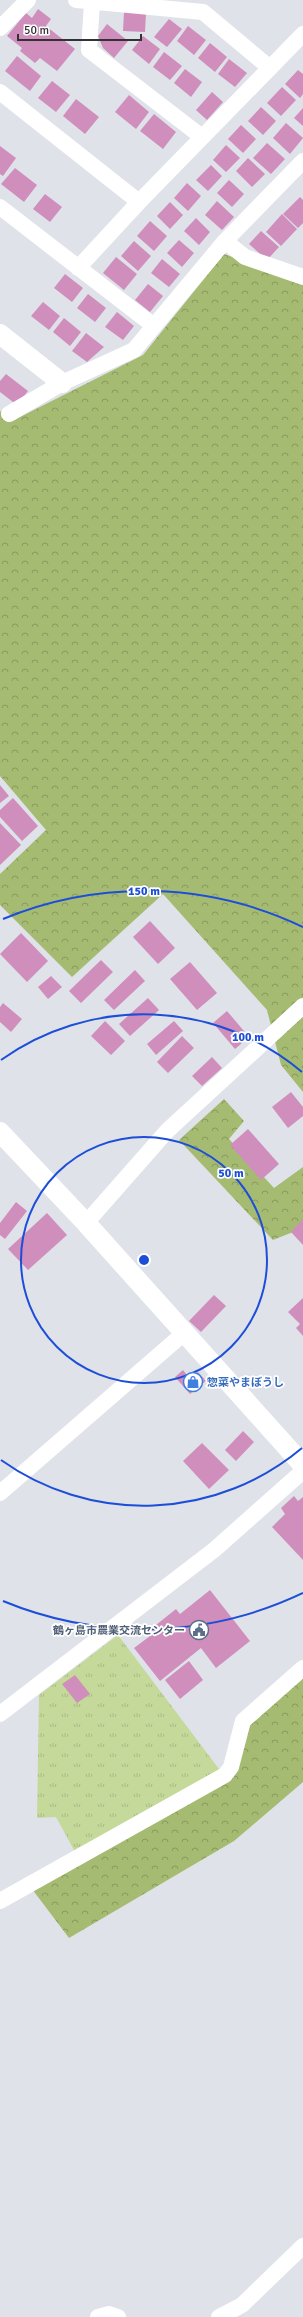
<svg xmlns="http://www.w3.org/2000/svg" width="303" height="2317" viewBox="0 0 303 2317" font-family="Signika,'Noto Sans JP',sans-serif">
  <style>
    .forest { fill: url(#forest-crowns) }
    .park { fill: url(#park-tufts) }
    .building { fill: #d08ebc }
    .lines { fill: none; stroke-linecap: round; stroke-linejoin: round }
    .minor { stroke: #fff; stroke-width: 16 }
    .tertiary { stroke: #fff; stroke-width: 20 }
    .ring { fill: none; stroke: #1d4ed8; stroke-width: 2 }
    .labels { text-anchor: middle; stroke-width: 3.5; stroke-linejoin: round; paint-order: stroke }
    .shop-label { font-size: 11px; font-weight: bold; fill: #366cbe; stroke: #fff; text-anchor: start }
    .service-label { font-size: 11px; font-weight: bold; fill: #4e5e75; stroke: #fff; text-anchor: end }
    .centre { fill: #1d4ed8; stroke: #fff; stroke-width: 2 }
    .ring-label { font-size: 12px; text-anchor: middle; font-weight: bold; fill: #1d4ed8; stroke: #fff; stroke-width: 3.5; stroke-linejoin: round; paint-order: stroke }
  </style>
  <defs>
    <pattern id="forest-crowns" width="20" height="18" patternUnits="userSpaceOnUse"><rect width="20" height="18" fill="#a6bb72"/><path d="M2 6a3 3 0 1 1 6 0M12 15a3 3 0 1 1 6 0" fill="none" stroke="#88995e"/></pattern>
    <pattern id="park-tufts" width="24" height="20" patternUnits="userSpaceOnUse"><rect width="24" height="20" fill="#c5d99a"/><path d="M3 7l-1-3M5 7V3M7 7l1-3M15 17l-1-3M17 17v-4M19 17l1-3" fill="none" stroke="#aabb85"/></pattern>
  </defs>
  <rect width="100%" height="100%" fill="#dfe2e8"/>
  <path class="forest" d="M224,254L303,281V1092L281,1065L267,1010L163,894L72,977L0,905V874L46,830L0,776V411L14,420L143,355Z
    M224,1099L244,1121L229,1139L274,1188L303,1167V1228L273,1240L179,1140Z
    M303,1668V1782L234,1841L69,1938L29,1885L225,1775L243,1721Z"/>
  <path class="park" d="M118,1635L222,1773L75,1852L56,1817L37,1818L39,1695Z"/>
  <path class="building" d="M38,9L51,19L46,26L75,49L57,71L40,58L35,63L20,51L22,48L7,36L26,13L32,18Z
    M124,12L146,13L145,32L123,31Z
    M169,19L182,29L167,47L154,37Z
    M107,24L128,41L114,58L103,48L98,36Z
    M188,26L206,40L194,55L177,41Z
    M143,36L160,49L149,64L132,50Z
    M210,43L227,57L215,72L198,58Z
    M164,52L182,66L170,80L153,67Z
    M17,56L41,76L30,91L5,71Z
    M229,59L247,73L235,87L218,74Z
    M185,69L202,82L191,97L174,83Z
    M298,70L303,74V94L300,98L285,84Z
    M52,81L70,95L56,112L38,98Z
    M282,87L296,100L281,116L267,103Z
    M212,92L223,102L207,120L196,110Z
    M129,95L149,112L136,129L115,112Z
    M76,99L99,117L85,134L63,116Z
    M261,107L276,121L263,135L248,121Z
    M303,108V126L294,118Z
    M154,114L176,132L163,149L140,131Z
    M286,123L303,138L290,154L273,138Z
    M241,125L256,139L243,153L228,139Z
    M267,143L285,159L271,174L253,158Z
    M226,145L240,158L226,172L213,160Z
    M0,146L16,158L3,176L0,174Z
    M248,158L265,174L252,187L236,171Z
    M211,165L222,176L208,191L196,180Z
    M15,168L37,185L24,202L1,184Z
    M229,180L244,194L232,207L217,193Z
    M187,183L201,196L188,211L174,198Z
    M45,194L62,207L50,222L33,209Z
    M300,197L303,200V223L298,228L283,214Z
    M217,201L234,217L222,230L205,215Z
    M170,202L183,215L170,229L157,216Z
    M282,214L297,229L281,246L266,232Z
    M196,218L210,232L199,245L184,231Z
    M150,221L167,236L154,251L137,236Z
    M261,231L279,247L267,260L249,244Z
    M179,240L194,253L182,267L167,253Z
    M134,241L151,256L138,271L121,256Z
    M116,257L137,274L124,290L103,273Z
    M162,259L180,274L169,287L151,273Z
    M65,274L83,288L72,302L54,288Z
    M148,284L163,296L150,312L135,300Z
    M88,294L106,308L95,322L77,308Z
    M43,302L60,316L49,330L31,316Z
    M117,312L134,326L123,340L105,327Z
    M64,318L81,332L70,346L53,332Z
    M86,333L104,347L87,362L72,351Z
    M6,374L28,391L17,405L0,392V381Z
    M0,785L9,796L0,803Z
    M13,798L38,826L22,841L0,817V810Z
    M0,823L21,845L0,865Z
    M150,921L175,948L158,964L133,937Z
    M21,933L48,961L27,982L0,954Z
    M101,960L113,972L81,1003L69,991Z
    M190,962L217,993L197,1010L170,979Z
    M135,970L145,981L114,1010L104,1000Z
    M51,976L62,987L48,999L38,987Z
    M148,998L159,1010L130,1036L119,1024Z
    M3,1003L22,1019L11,1032L0,1022V1007Z
    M227,1011L249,1037L235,1049L213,1023Z
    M105,1021L125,1041L111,1055L91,1036Z
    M174,1021L183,1031L156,1055L147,1044Z
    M182,1036L194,1048L168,1073L157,1062Z
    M212,1057L222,1068L202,1086L192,1076Z
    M291,1092L303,1107V1116L288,1128L272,1107Z
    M248,1129L279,1164L261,1180L230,1145Z
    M16,1202L27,1211L5,1239L0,1235V1223Z
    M47,1213L67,1235L28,1270L8,1249Z
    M303,1219V1245L291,1232Z
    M214,1295L226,1306L201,1332L189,1321Z
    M303,1298V1336L296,1328L300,1324L288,1312Z
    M183,1370L190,1379L198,1372L206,1381L190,1394L175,1377Z
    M243,1431L254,1442L236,1461L225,1450Z
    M202,1443L229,1470L209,1489L183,1461Z
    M294,1496L298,1501L303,1497V1560L272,1527L285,1514L281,1508Z
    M210,1590L250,1641L216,1668L201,1648L160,1681L134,1648L154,1633L151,1629L176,1609L180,1614Z
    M189,1661L203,1680L180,1699L165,1680Z
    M75,1675L90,1694L77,1703L62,1684Z"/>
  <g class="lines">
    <path class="minor" d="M76,0L203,12L270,68
      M92,2L89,50L202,137
      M0,28L28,0
      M0,92L139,202
      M0,207L154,326
      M225,241L245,257L303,277
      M78,268L139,202L303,34
      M9,414L62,383L134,350L225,241L303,161
      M86,1223L167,1131L303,1006
      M0,1493L183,1334
      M0,1714L214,1550L303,1471
      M0,1901L225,1775L231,1767L243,1721L303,1668
      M98,2317L109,2314L118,2317
      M219,2317L242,2305L303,2246"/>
    <path class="tertiary" d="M0,334L62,383
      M0,1132L86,1223L303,1465"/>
  </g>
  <g class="ring">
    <circle cx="144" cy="1260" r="123"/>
    <path d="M302 1448A246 246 0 0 1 1 1460M1 1060A246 246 0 0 1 302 1072"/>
    <path d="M303 1593A369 369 0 0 1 3 1601M3 919A369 369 0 0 1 303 927"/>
  </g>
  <defs>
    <g id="shop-ring" transform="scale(1)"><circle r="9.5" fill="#fff" stroke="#3f7fe0" stroke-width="1.5"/><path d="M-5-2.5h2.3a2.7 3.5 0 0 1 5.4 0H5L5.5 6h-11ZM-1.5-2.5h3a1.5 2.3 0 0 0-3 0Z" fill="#3f7fe0"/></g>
    <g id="civic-ring" transform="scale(1)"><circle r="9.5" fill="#fff" stroke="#5c6f8a" stroke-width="1.5"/><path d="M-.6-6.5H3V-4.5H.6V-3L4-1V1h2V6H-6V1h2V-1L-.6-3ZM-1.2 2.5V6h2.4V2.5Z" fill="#5c6f8a"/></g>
  </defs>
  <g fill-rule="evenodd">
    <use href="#shop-ring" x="193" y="1382"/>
    <use href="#civic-ring" x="199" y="1630"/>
  </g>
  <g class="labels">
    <g class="shop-label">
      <text x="207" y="1386">惣菜やまぼうし</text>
    </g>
    <g class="service-label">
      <text x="185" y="1634">鶴ヶ島市農業交流センター</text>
    </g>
  </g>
  <circle cx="144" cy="1260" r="6" class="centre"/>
  <g class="ring-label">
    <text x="144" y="895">150 m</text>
    <text x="248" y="1041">100 m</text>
    <text x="231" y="1177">50 m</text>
  </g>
  <path d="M18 34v6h123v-6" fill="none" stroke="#323235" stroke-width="2"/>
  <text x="24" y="34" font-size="12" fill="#323235" stroke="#ffffff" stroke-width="3" paint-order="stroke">50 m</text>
</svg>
